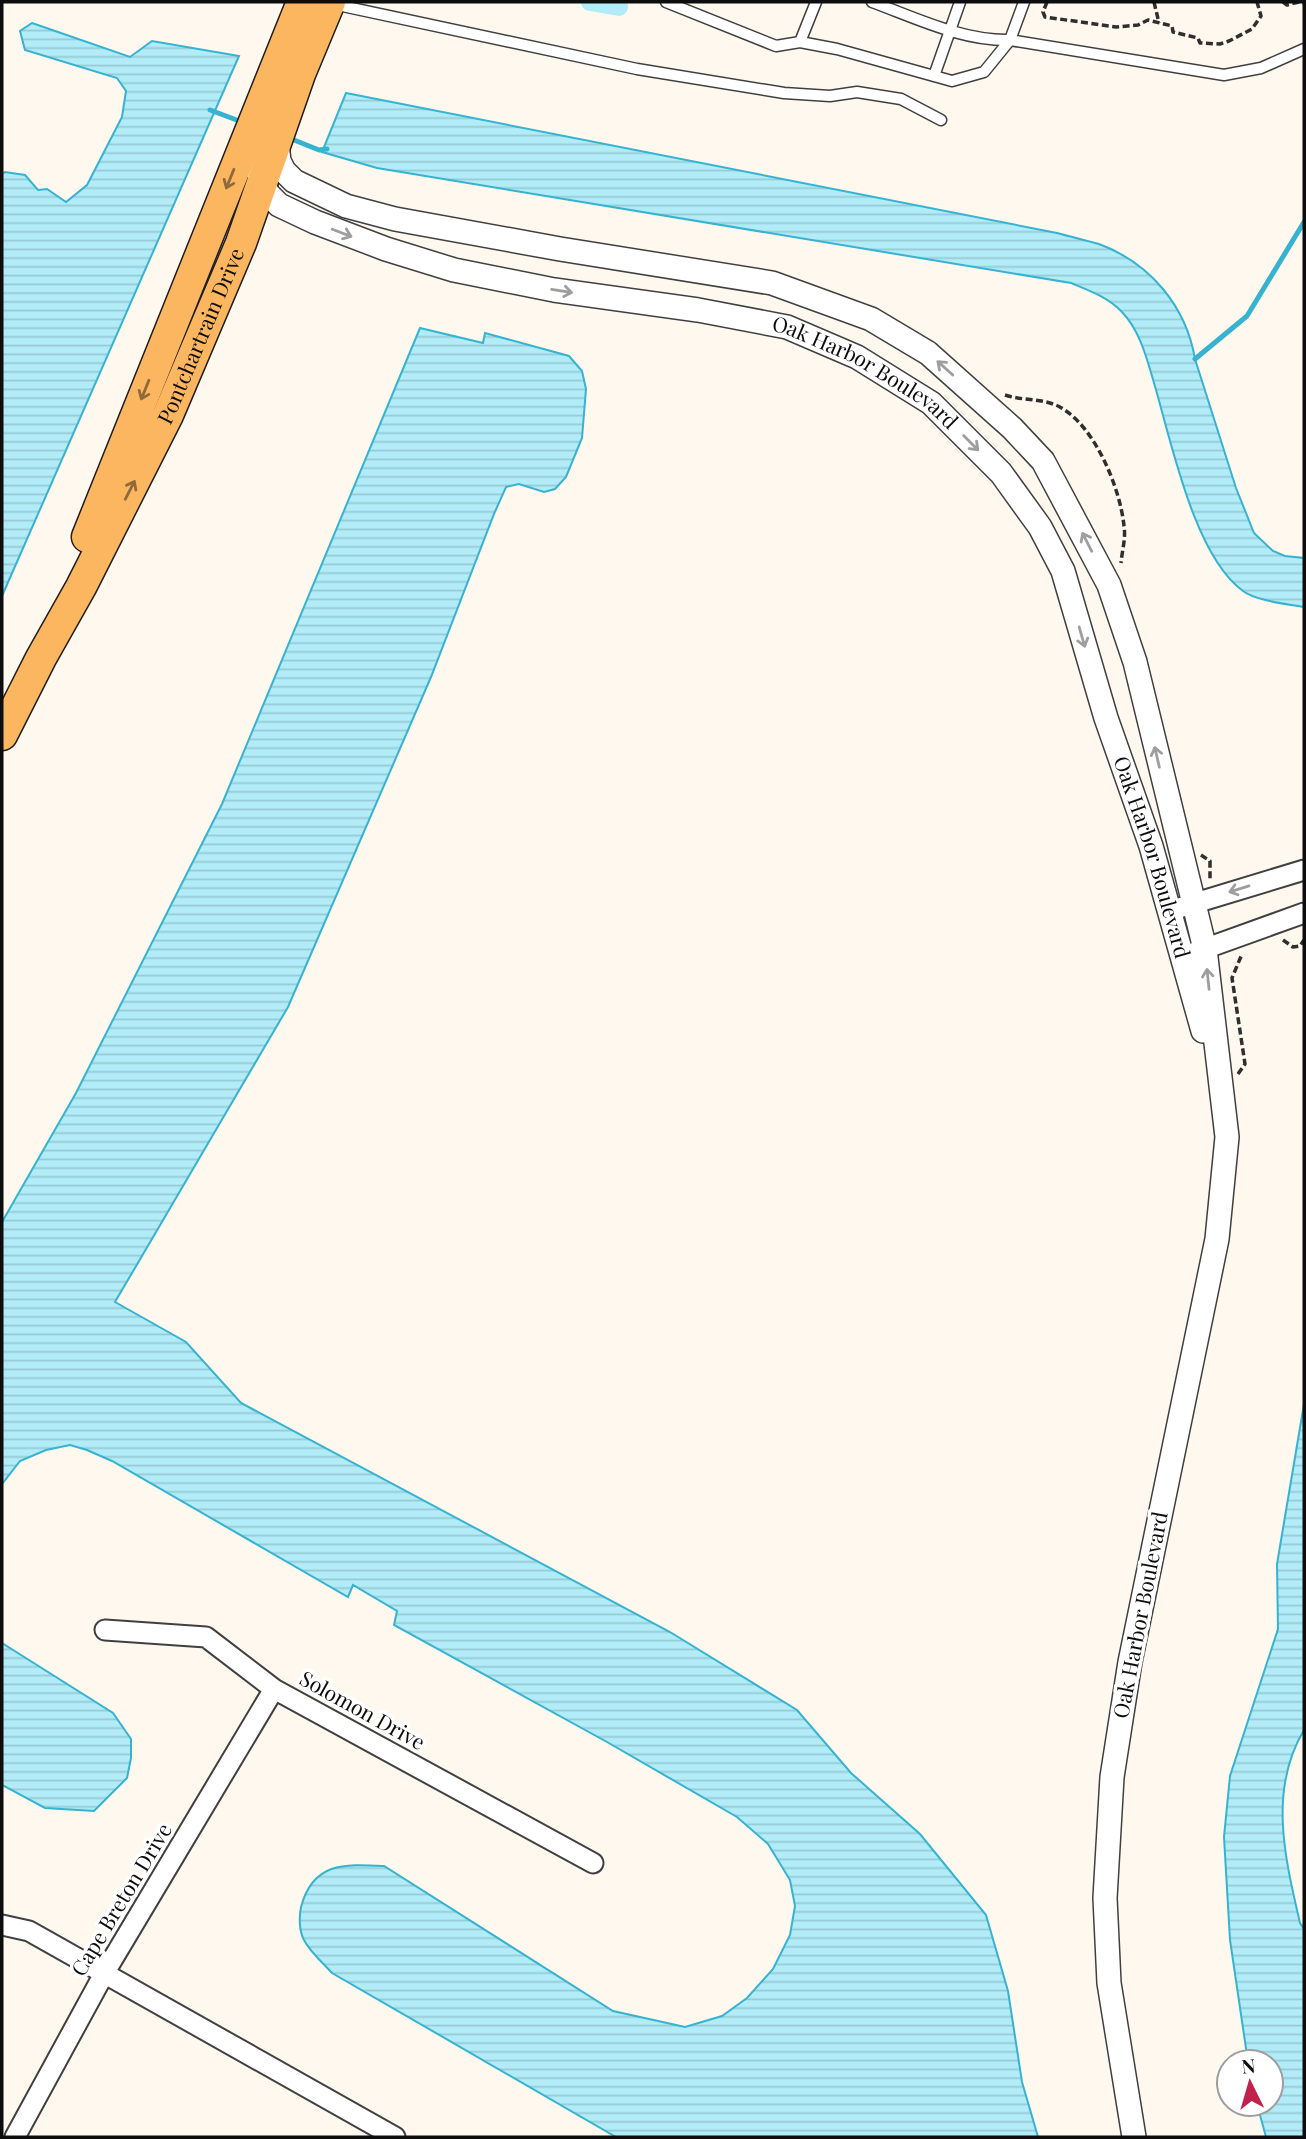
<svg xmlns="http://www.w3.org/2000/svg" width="1306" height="2139" viewBox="0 0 1306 2139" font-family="'Playfair Display',serif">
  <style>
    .water { fill: url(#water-rules); stroke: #36b3d1; stroke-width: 2 }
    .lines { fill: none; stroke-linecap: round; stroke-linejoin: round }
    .stream { stroke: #36b3d1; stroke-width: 5 }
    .canal { stroke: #b1ecf8; stroke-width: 18 }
    .service-casing { stroke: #404040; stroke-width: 13 }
    .minor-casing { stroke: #404040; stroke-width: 23 }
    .tertiary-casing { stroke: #404040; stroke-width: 26 }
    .primary-casing { stroke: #1e1e1e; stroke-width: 33 }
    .path { stroke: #2f2f2f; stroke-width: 3.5; stroke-dasharray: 7 3.5; stroke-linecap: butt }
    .service { stroke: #fff; stroke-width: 10 }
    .minor { stroke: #fff; stroke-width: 19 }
    .tertiary { stroke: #fff; stroke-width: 23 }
    .primary { stroke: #fcb660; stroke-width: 30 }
    .oneway { stroke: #906a3b }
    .oneway2 { stroke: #9e9e9e }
    .labels { text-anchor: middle; stroke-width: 7; stroke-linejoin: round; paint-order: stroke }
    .street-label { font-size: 21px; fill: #0d0d0d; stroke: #fff }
  </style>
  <defs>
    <pattern id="water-rules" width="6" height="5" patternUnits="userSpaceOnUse" patternTransform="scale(1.75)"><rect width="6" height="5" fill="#b1ecf8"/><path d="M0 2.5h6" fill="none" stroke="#97c9d3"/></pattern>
  </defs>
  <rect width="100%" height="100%" fill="#fff8ee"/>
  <path class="water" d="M32,23L130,57L152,41L239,56L2,596V174L5,172L25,175L38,190L47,189L66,202L87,185L122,117L126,91L117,78L25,50L20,31Z
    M346,93L1057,233C1071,237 1085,240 1099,244C1150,263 1186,306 1195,359L1236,488L1254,533L1273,551L1285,556L1304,558V607C1288,604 1256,601 1243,591C1194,556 1171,440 1154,383C1147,359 1140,330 1121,311C1107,297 1090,291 1071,283L377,168L322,152Z
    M420,328L483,343L485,333L569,356L582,371L586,389L582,438L566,477L555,489L544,492L519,484L506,487L494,514L431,677L288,1007L115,1302L186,1342L241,1403L670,1632L797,1710L851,1773L920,1834L986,1915L1008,1991L1022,2082L1038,2137H616L332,1973C323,1963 310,1952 304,1940C299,1931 299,1917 301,1907C313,1862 344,1864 384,1866L613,2011L685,2027L722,2016L747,1998L773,1969L790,1935L795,1906L790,1880L768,1844L737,1817L607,1742L394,1625L397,1611L353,1585L348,1597L112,1461L87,1450L70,1445L46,1450L20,1461L2,1484V1222L76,1093L222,804Z
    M1304,1404V1730C1268,1790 1285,1858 1300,1923L1304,1929V2137H1266L1257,2104H1271V2062H1248L1230,1940L1224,1837L1230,1776L1278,1629L1277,1564Z
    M2,1643L113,1713L131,1739V1758L127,1778L94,1811L45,1808L2,1785Z"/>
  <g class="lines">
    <path class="stream" d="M210,110L242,122
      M294,140L319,150L327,149
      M1195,359L1247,316L1304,222"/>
    <path class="canal" d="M590,2L619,7"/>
    <g class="service-casing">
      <path id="service" d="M666,2L776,46L800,42L837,49L952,81L984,72L1010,40L1224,75L1261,68L1304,49
        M872,2C916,18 962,41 1010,40L1024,2
        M333,4L637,69L784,93L830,96L857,92L901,99L941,120
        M800,42L816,2
        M934,76L960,2"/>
    </g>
    <g class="minor-casing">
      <path id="minor" d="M1169,911L1304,870
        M1193,953L1304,913
        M105,1630L206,1637L274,1689L593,1863
        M2,1925L29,1931L395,2137
        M15,2137L105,1972L274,1689"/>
    </g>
    <g class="tertiary-casing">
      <g id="tertiary">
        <path d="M277,144L279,161L284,171L294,181L346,206L395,219L560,249L772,283L871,319L928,353L1012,428L1043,461L1109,585L1135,662L1205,949L1227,1137L1217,1239L1130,1662L1112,1777L1105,1898L1109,1983L1134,2137"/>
        <path id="s1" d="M258,171L268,194L279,205L315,222L386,249L454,270L554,290L698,310L787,327L857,357L931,403L1001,473L1040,527L1063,571L1106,718L1151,846L1203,1031"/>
      </g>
    </g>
    <g class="primary-casing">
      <g id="primary">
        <path d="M87,537L302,2"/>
        <path id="s2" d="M2,735L41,658L81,587L168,415L241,243L300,74L330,2"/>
      </g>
    </g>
    <path class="path" d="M1047,2L1043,12L1045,17L1116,27L1138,25L1148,20L1172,26L1173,32L1198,38L1200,43L1220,44L1229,41L1252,29L1261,16L1257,2
      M1154,2L1159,23
      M1283,2L1287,5L1299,2L1304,3
      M1005,395C1023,401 1041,398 1058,406C1094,424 1120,487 1124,526C1126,538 1122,551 1121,563
      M1201,855L1210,861V879
      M1283,940L1293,947L1300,946L1304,940
      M1238,1074L1245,1064L1232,978L1242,954"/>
    <use href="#service" class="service"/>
    <use href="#minor" class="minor"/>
    <use href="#tertiary" class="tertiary"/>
    <use href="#primary" class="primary"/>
  </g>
  <defs><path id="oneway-shaft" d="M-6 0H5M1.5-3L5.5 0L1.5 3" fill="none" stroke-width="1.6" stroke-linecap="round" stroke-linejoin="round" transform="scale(1.75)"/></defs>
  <g class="oneway">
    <use href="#oneway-shaft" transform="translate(230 179) rotate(112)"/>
    <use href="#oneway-shaft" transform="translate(145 390) rotate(112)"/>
    <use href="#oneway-shaft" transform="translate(130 490) rotate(-63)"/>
  </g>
  <g class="oneway2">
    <use href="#oneway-shaft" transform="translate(342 233) rotate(21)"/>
    <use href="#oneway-shaft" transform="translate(562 291) rotate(9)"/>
    <use href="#oneway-shaft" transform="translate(945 368) rotate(-138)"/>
    <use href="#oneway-shaft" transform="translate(971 443) rotate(45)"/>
    <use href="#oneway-shaft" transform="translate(1087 542) rotate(-117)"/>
    <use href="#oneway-shaft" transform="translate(1082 637) rotate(74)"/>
    <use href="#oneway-shaft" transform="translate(1157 757) rotate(-103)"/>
    <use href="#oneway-shaft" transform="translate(1239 889) rotate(163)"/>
    <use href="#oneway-shaft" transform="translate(1208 979) rotate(-96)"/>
  </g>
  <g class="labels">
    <g class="street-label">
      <text dy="7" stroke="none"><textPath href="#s2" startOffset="446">Pontchartrain Drive</textPath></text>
      <text dy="7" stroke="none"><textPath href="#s1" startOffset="656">Oak Harbor Boulevard</textPath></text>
      <text dy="7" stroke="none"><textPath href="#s1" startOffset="1244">Oak Harbor Boulevard</textPath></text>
      <text transform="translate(1141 1615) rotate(-79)" y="7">Oak Harbor Boulevard</text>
      <text transform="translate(362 1711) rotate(29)" y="7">Solomon Drive</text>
      <text transform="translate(122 1900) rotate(-59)" y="7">Cape Breton Drive</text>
    </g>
  </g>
  <rect width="1306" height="2139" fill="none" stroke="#0d0d0d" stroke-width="7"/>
  <g transform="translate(1250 2083) rotate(355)"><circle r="33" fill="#ffffff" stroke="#9e9e9e" stroke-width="2"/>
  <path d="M0-5L12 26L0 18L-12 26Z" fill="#c1214a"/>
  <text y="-10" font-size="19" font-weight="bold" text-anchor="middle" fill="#0d0d0d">N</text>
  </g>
</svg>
